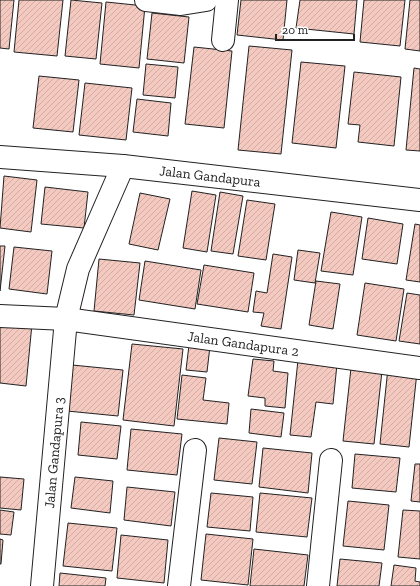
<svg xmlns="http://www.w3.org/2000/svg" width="420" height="586" viewBox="0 0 420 586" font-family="'Zilla Slab',serif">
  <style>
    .building { fill: url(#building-hatch); stroke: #222 }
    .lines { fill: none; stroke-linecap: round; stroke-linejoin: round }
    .minor-casing { stroke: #222; stroke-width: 24 }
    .minor { stroke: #fff; stroke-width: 22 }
    .labels { text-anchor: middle; stroke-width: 3; stroke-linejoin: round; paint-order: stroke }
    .street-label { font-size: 14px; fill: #222; stroke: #fff }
  </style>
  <defs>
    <pattern id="building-hatch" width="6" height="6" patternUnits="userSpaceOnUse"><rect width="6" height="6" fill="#f3c9c0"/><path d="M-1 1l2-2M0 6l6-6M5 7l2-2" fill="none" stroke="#d0aca5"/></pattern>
  </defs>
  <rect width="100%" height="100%" fill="#fff"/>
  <path class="building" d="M0,0H14L9,49L0,48Z
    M19,0H63L57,56L14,52Z
    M71,0L102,3L96,59L65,56Z
    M241,0H287L283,40L237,35Z
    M300,0H357L354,34L296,28Z
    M364,0H405L400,46L360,42Z
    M410,0H420V51L405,49Z
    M106,2L145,6L139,68L100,64Z
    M152,13L189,17L184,63L147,59Z
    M249,46L292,50L281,154L238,150Z
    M194,47L232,51L224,128L185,124Z
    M301,62L345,66L336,148L292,143Z
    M146,64L178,67L175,98L143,95Z
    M414,68L420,69V151L406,150Z
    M354,72L401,77L394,146L358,142L360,125L348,124Z
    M39,76L79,80L73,132L33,128Z
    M85,83L132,88L126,140L79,135Z
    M137,99L171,103L168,136L133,132Z
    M4,176L37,180L31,232L0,228Z
    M45,187L88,192L84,228L41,224Z
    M192,191L216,195L207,252L183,248Z
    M220,192L243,196L233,254L211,251Z
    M140,193L170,199L158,250L129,244Z
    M247,200L275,204L266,260L238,256Z
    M331,212L362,217L353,275L321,271Z
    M368,218L403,224L397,264L362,259Z
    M415,224L420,225V282L406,280Z
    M0,246H5L0,291Z
    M14,247L52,251L47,294L9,289Z
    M298,250L320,253L315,283L294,280Z
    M273,254L292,257L281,329L261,326L264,313L253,312L256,291L267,293Z
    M99,259L140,263L134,315L94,311Z
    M145,261L201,270L195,309L139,300Z
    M204,265L254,273L248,312L197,304Z
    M316,281L340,284L333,329L309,325Z
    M365,283L404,289L396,341L357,335Z
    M407,293L420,295V344L399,341Z
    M0,321L32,324L26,386L0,383Z
    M132,344L183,349L174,426L123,420Z
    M189,345L210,346L207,372L186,370Z
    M253,359L274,361L273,371L288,373L285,408L265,406V398L248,396Z
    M298,360L337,364L333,404L316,402L311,437L290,435Z
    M72,365L123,370L118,416L67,411Z
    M351,368L382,371L374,444L343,441Z
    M388,368L417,372L409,447L380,444Z
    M182,375L206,378L203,400L229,403L227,424L177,419Z
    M251,409L284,413L281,437L249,433Z
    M81,422L121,426L117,459L78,455Z
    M131,429L182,434L177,475L127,470Z
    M219,438L257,442L252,484L214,480Z
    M263,448L312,453L308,493L259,487Z
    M355,454L400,458L396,492L352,488Z
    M415,464H420V502L411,501Z
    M0,477L24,479L21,510L0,508Z
    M75,477L113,481L110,513L71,508Z
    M127,487L175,492L171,526L124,520Z
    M211,493L253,497L250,531L207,527Z
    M260,493L312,498L307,537L256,532Z
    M348,501L389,505L384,550L343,546Z
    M0,510L14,512L11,535L0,534Z
    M403,510L420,511V559L398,557Z
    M68,523L117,528L112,571L63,566Z
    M206,534L253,539L248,585L201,580Z
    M121,535L168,540L164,583L117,578Z
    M0,539L3,540L1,564H0Z
    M254,549L308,555L304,586H250Z
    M340,559L382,563L379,586H337Z
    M394,565L416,568L415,581L420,582V586H391Z
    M60,573L106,578L105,586H59Z"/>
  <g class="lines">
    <g class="minor-casing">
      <g id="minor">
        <path d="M146,0L181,4L206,0"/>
        <path d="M223,40L227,0"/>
        <path id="s1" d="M0,157L123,166L420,200"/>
        <path id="s2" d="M0,316L66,319L420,368"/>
        <path id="s3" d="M42,586L66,319L78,269L123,166"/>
        <path d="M179,586L195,450"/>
        <path d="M318,586L331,460"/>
      </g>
    </g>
    <use href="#minor" class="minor"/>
  </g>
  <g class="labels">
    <g class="street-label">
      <text dy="5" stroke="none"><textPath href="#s1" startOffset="211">Jalan Gandapura</textPath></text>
      <text dy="5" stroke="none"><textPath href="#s2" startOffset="245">Jalan Gandapura 2</textPath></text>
      <text dy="5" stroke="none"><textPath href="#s3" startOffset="134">Jalan Gandapura 3</textPath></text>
    </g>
  </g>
  <path d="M276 34v6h78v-6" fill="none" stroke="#222222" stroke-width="2"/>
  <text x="282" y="34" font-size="12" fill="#222222" stroke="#ffffff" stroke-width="3" paint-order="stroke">20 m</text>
</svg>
